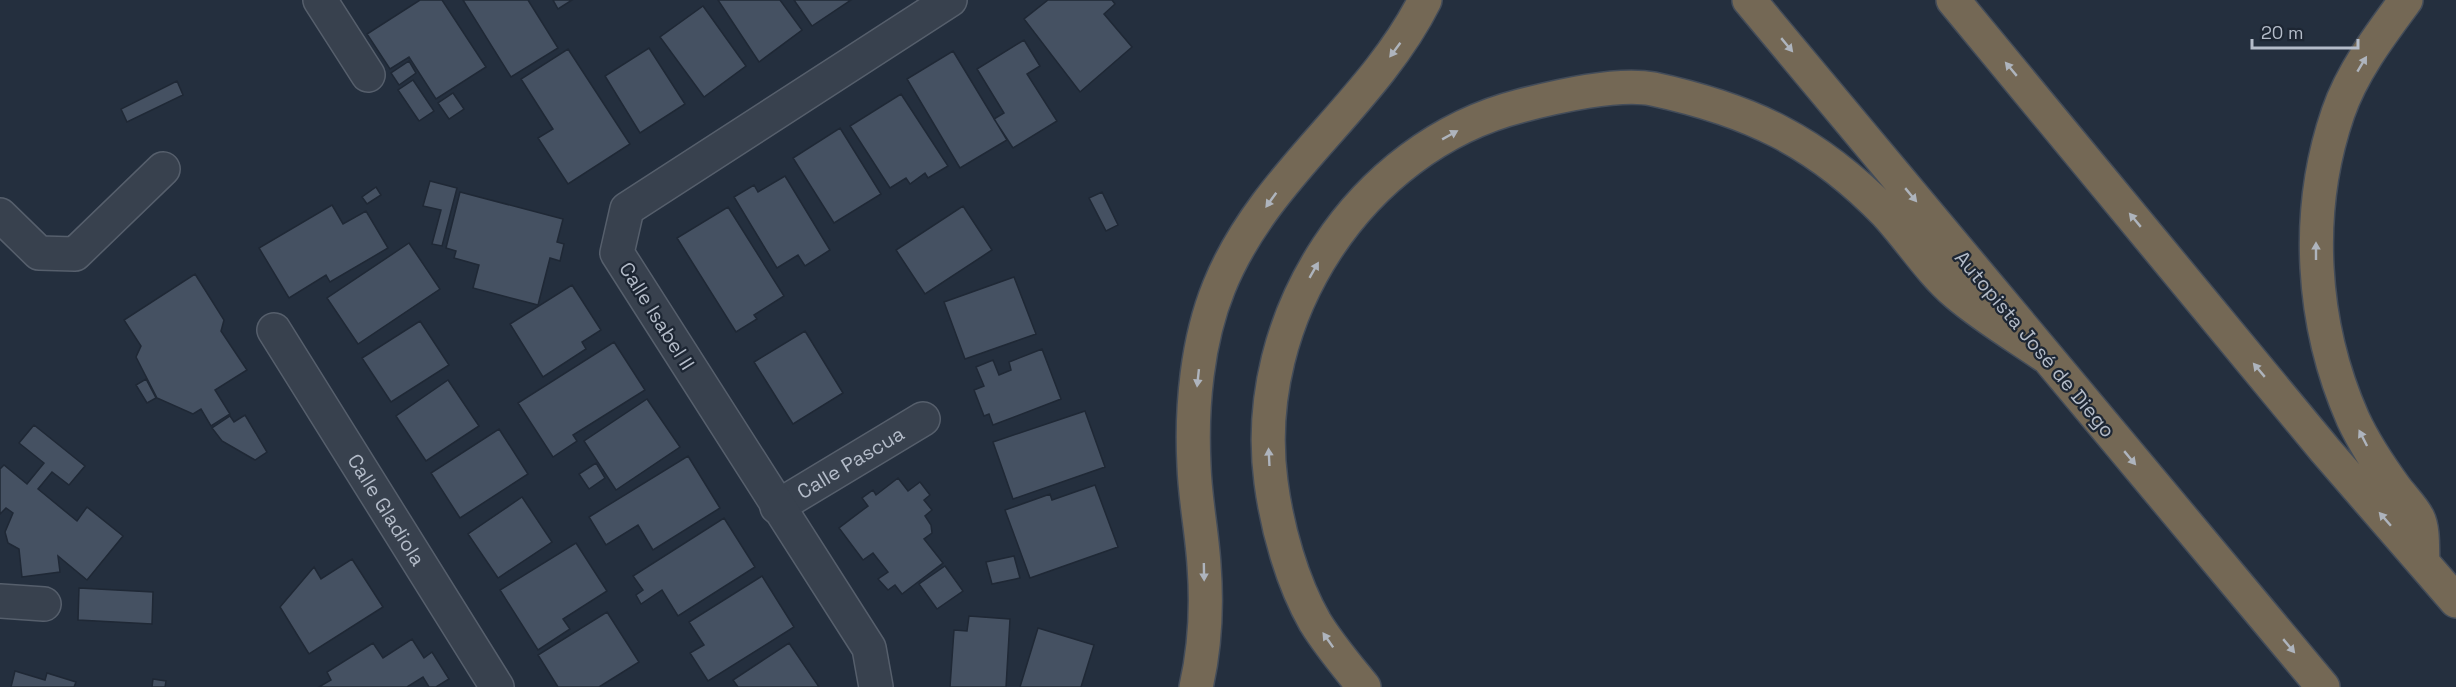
<svg xmlns="http://www.w3.org/2000/svg" width="2456" height="687" viewBox="0 0 2456 687" font-family="'Space Grotesk',sans-serif">
  <style>
    .building { fill: #455162; stroke: #1f2835; stroke-width: 1.5 }
    .lines { fill: none; stroke-linecap: round; stroke-linejoin: round }
    .street-casing { stroke: #565f6c; stroke-width: 36 }
    .highway-casing { stroke: #434c59; stroke-width: 36 }
    .street { stroke: #38414e; stroke-width: 33 }
    .highway { stroke: #746855; stroke-width: 33 }
    .oneway { fill: #aeb4bd }
    .labels { text-anchor: middle; stroke-width: 4.5; stroke-linejoin: round; paint-order: stroke }
    .street-label { font-size: 20px; fill: #b4bcc9; stroke: #1d2633 }
  </style>
  <rect width="100%" height="100%" fill="#242f3e"/>
  <path class="building" d="M420,0H442L486,67L436,99L409,57L390,69L367,34Z
    M463,0H528L558,48L511,77Z
    M553,0H572L558,9Z
    M718,0H780L802,30L759,62Z
    M794,0H851L812,26Z
    M1048,0H1112L1115,4L1104,14L1132,47L1080,92L1024,19Z
    M703,6L746,66L704,97L660,37Z
    M1024,40L1040,66L1027,74L1057,121L1013,148L994,119L1004,113L977,69Z
    M649,48L685,104L640,133L605,76Z
    M568,49L630,144L568,184L538,138L553,129L521,79Z
    M953,51L1007,140L960,168L907,79Z
    M409,61L416,73L399,85L391,73Z
    M413,80L434,111L419,121L398,90Z
    M177,81L183,95L127,122L121,109Z
    M453,93L464,109L449,119L438,103Z
    M901,94L948,166L928,178L925,173L910,184L906,178L890,188L850,126Z
    M840,128L881,194L834,223L793,158Z
    M785,176L830,250L805,266L798,255L777,268L734,197L754,185L758,192Z
    M430,181L457,188L442,246L432,244L441,210L423,206Z
    M376,187L381,195L367,204L362,197Z
    M460,192L563,219L557,242L564,244L560,261L550,258L538,305L473,288L479,265L454,258L456,251L446,248Z
    M1102,192L1118,225L1106,231L1089,198Z
    M332,205L343,224L366,211L388,248L330,282L326,275L289,298L259,248Z
    M963,206L992,250L925,294L896,250Z
    M728,207L784,296L754,315L757,319L736,332L677,238Z
    M409,243L440,289L358,344L327,298Z
    M195,274L224,320L221,331L247,370L215,390L230,414L211,426L201,409L193,414L157,398L136,357L141,346L124,320Z
    M1014,277L1036,334L965,359L944,302Z
    M572,285L601,330L582,342L586,349L543,377L510,324Z
    M420,321L449,365L391,402L362,358Z
    M805,331L843,393L793,424L754,362Z
    M614,342L645,390L573,435L577,441L553,457L518,403Z
    M1042,349L1061,399L993,425L989,414L984,416L974,390L984,386L976,367L993,360L999,375L1011,370L1009,362Z
    M146,379L156,398L147,403L136,385Z
    M448,380L479,426L426,461L396,416Z
    M647,399L680,447L616,490L584,441Z
    M1085,411L1105,467L1013,499L993,442Z
    M245,415L267,452L255,460L222,441L212,428L230,416L234,422Z
    M34,425L85,466L69,485L52,472L38,489L77,521L87,507L123,536L87,580L58,556L60,572L22,577L19,549L8,543L5,532L13,513L6,508L0,514V469L4,465L27,484L44,463L19,443Z
    M499,429L528,474L460,518L431,473Z
    M688,456L720,508L653,550L638,525L606,545L589,517Z
    M596,463L605,478L589,489L579,474Z
    M898,478L908,491L920,482L930,495L924,500L932,510L925,516L931,525L932,533L924,539L943,563L902,594L895,585L888,590L878,579L888,572L873,553L863,560L839,528L868,506L862,498L873,490L876,495Z
    M1095,485L1118,547L1030,578L1005,510L1050,494L1052,500Z
    M522,497L552,542L498,578L468,534Z
    M724,518L755,567L678,616L662,590L641,604L636,595L643,590L633,576Z
    M576,543L607,591L563,619L570,629L538,650L500,590Z
    M1014,556L1020,578L992,584L986,562Z
    M352,559L383,607L309,654L280,607L314,567L321,579Z
    M945,566L963,591L937,609L919,584Z
    M762,576L794,627L708,681L690,653L704,645L689,622Z
    M79,588L153,592L152,624L78,620Z
    M607,612L639,662L599,687H558L538,655Z
    M969,616L1010,619L1006,687H950L954,630L967,631Z
    M1038,628L1094,645L1081,687H1020Z
    M412,639L424,658L432,652L449,679L436,687H429L423,677L407,687H319L331,680L327,672L373,643L383,658Z
    M789,643L819,687H738L733,680Z
    M15,671L45,680L47,673L76,682L74,687H11Z
    M153,679L166,681L165,687H152Z"/>
  <g class="lines">
    <g class="street-casing">
      <g id="street">
        <path d="M320,0L368,75"/>
        <path d="M0,215L39,253L75,254L163,169"/>
        <path id="s1" d="M274,330L497,687"/>
        <path id="s2" d="M777,507L923,419"/>
        <path d="M0,601L44,604"/>
        <path d="M876,687L869,648L617,253L627,209L950,0"/>
      </g>
    </g>
    <g class="highway-casing">
      <path id="highway" d="M1749,0L2323,687
        M1953,0L2325,450L2456,601
        M2406,0C2380,35 2352,72 2338,113C2304,212 2311,324 2353,419C2365,445 2380,467 2396,489C2403,498 2413,508 2418,518C2424,530 2422,550 2423,563
        M1196,687C1205,648 1207,605 1204,565C1202,532 1195,499 1194,466C1191,407 1197,341 1219,287C1264,175 1372,106 1425,0
        M1364,687C1347,666 1329,645 1315,622C1292,582 1277,528 1271,482C1249,318 1360,147 1520,106C1554,97 1619,82 1653,89C1750,110 1816,141 1886,213C1910,239 1930,271 1957,294C1984,317 2016,336 2045,356"/>
    </g>
    <use href="#street" class="street"/>
    <use href="#highway" class="highway"/>
  </g>
  <defs><path id="oneway-solid" d="M-6-.8H1V-3.2L6.5 0L1 3.2V.8H-6Z" transform="scale(1.5)"/></defs>
  <g class="oneway">
    <use href="#oneway-solid" transform="translate(1787 45) rotate(50)"/>
    <use href="#oneway-solid" transform="translate(1395 50) rotate(127)"/>
    <use href="#oneway-solid" transform="translate(2362 64) rotate(-59)"/>
    <use href="#oneway-solid" transform="translate(2011 69) rotate(-130)"/>
    <use href="#oneway-solid" transform="translate(1450 135) rotate(-29)"/>
    <use href="#oneway-solid" transform="translate(1911 195) rotate(50)"/>
    <use href="#oneway-solid" transform="translate(1271 200) rotate(126)"/>
    <use href="#oneway-solid" transform="translate(2135 220) rotate(-130)"/>
    <use href="#oneway-solid" transform="translate(2316 251) rotate(-90)"/>
    <use href="#oneway-solid" transform="translate(1314 270) rotate(-60)"/>
    <use href="#oneway-solid" transform="translate(2259 370) rotate(-130)"/>
    <use href="#oneway-solid" transform="translate(1198 378) rotate(96)"/>
    <use href="#oneway-solid" transform="translate(2363 438) rotate(-117)"/>
    <use href="#oneway-solid" transform="translate(1269 457) rotate(-93)"/>
    <use href="#oneway-solid" transform="translate(2130 458) rotate(50)"/>
    <use href="#oneway-solid" transform="translate(2385 519) rotate(-131)"/>
    <use href="#oneway-solid" transform="translate(1204 572) rotate(89)"/>
    <use href="#oneway-solid" transform="translate(1328 640) rotate(-125)"/>
    <use href="#oneway-solid" transform="translate(2289 646) rotate(50)"/>
  </g>
  <g class="labels">
    <g class="street-label">
      <text transform="translate(657 316) rotate(58)" y="7">Calle Isabel II</text>
      <text transform="translate(2035 344) rotate(50)" y="7">Autopista José de Diego</text>
      <text dy="7" stroke="none"><textPath href="#s2" startOffset="86">Calle Pascua</textPath></text>
      <text dy="7" stroke="none"><textPath href="#s1" startOffset="212">Calle Gladiola</textPath></text>
    </g>
  </g>
  <path d="M2252 39v9h106v-9" fill="none" stroke="#b4bcc9" stroke-width="3"/>
  <text x="2261" y="39" font-size="18" fill="#b4bcc9" stroke="#1d2633" stroke-width="4.5" paint-order="stroke">20 m</text>
</svg>
